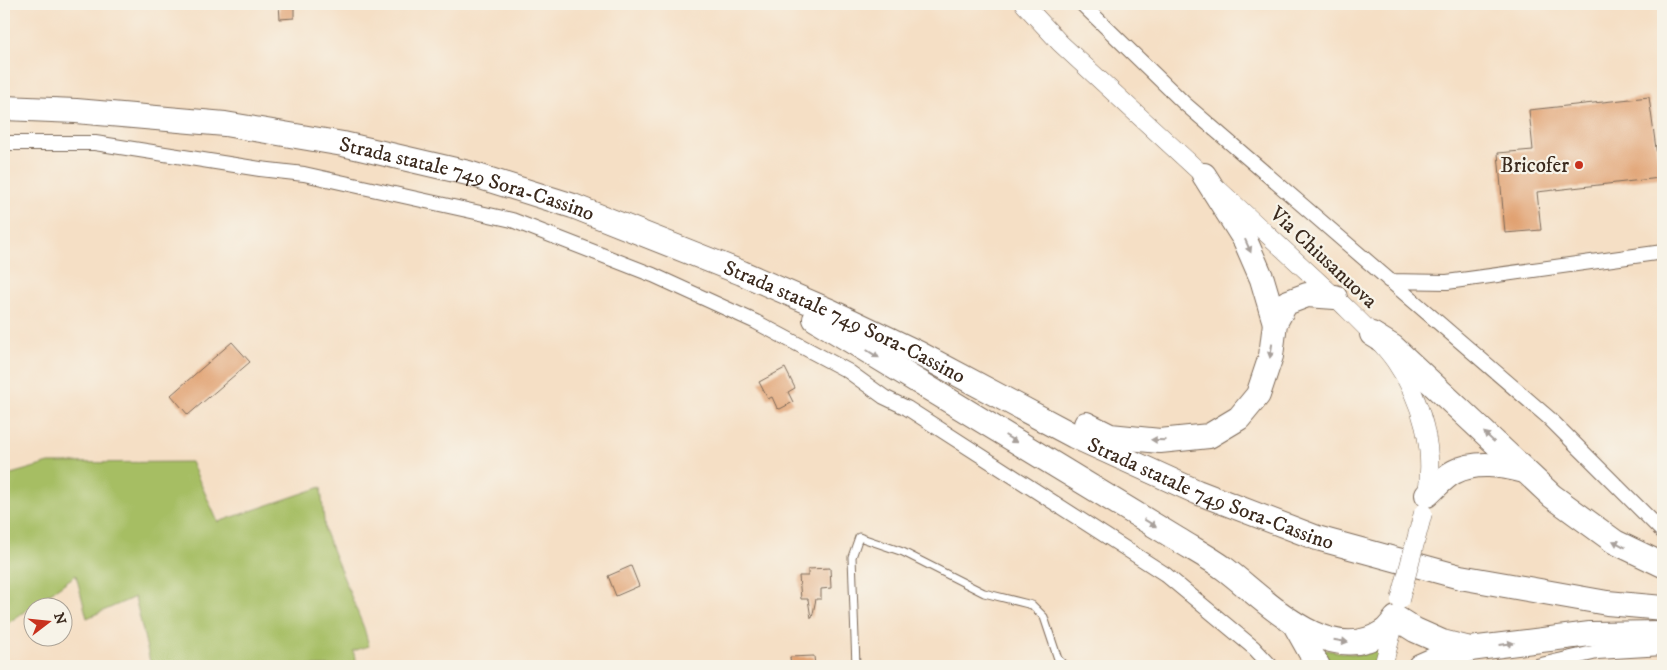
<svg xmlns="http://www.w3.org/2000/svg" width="1667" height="670" viewBox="0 0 1667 670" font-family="'IM FELL DW Pica',serif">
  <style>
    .green { fill: #a6be64; stroke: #707441 }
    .building { fill: #e1a272 }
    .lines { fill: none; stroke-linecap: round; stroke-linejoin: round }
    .service-casing { stroke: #7c6958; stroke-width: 9 }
    .minor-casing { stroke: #7c6958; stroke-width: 16 }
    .tertiary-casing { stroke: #7c6958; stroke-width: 19 }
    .trunk-casing { stroke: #7c6958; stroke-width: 26 }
    .service { stroke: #fff; stroke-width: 7 }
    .minor { stroke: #fff; stroke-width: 14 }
    .tertiary { stroke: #fff; stroke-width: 18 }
    .trunk { stroke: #fff; stroke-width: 24 }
    .tertiary-bridge-casing { stroke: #7c6958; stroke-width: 19; stroke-linecap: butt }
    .tertiary-bridge { stroke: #fff; stroke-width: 18 }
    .oneway { fill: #a79f9a }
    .poi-dot { fill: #c8321e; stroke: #f7f3e8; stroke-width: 2 }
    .labels { text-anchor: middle; stroke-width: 4.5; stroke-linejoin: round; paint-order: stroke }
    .poi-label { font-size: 21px; fill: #3b2a1e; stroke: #f7f3e8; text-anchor: end }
    .street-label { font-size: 21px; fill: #3b2a1e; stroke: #f7f3e8 }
  </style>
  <rect width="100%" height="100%" fill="#f7f3e8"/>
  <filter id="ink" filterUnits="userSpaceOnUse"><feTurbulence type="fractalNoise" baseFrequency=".02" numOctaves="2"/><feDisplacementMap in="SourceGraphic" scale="10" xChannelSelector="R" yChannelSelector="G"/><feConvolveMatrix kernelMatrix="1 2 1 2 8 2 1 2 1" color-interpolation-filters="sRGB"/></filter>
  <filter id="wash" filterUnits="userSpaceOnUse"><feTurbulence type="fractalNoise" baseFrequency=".0096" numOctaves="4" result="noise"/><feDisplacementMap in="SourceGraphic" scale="20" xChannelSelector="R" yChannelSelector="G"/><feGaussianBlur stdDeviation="1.12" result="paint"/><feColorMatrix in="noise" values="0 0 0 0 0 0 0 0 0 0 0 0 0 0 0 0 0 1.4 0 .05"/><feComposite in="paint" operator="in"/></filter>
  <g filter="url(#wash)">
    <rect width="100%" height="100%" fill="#f5dfc5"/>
    <path class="green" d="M191,462L218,522L321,487L325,532L364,628L369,646L353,651L358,666H151L135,597L87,618L76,575L4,626V476L49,463Z
      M1380,648L1376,666H1326L1320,649L1360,655Z"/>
    <g id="blocks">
      <path class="building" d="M279,4H294V18L280,19Z
        M1649,97L1660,178L1537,192L1541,230L1505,233L1498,153L1533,150L1529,110Z
        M232,342L250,362L188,415L171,395Z
        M785,368L795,388L788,392L793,402L780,409L777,408L772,397L768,399L759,382Z
        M631,566L639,586L616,596L608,576Z
        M830,568L831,588L821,589V599H816L812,618H811L808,599H801L799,576H808V569Z
        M814,656L815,666H791L790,657Z"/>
    </g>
  </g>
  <g filter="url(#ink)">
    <use href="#blocks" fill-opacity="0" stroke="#7c6958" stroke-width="1"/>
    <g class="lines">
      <g class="service-casing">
        <path id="service" d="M856,666L852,557L859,537L903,552L984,593L1032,605L1044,617L1058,659L1065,666"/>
      </g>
      <g class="minor-casing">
        <path id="minor" d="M1082,4L1184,103L1549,418L1663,532
          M4,143H95L260,169L304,174L512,220L653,275L756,322L848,371L884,397L907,408L1165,574L1254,648L1271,666
          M1389,281L1447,282L1663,252
          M1537,666L1597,652L1663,648"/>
      </g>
      <g class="tertiary-casing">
        <path id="tertiary" d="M1024,4L1060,43L1335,297C1355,317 1378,337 1395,361C1422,400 1436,451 1426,498
          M1383,666L1396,618"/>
      </g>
      <g class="trunk-casing">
        <g id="trunk">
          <path id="s1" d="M4,108L76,111L225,124L343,144L468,173L573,206L742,273L832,312L918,353L1074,436L1197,492L1317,538L1460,577L1607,603L1663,608"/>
          <path d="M1204,175L1245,240L1262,279L1275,323"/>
          <path d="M815,319L1177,539C1193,549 1210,558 1225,569C1265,599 1328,669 1383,632C1388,629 1392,623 1396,618L1415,630L1442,642L1470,649L1590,634L1663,633"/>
          <path d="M1372,334L1393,347L1552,496L1615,542L1663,565"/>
          <path d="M1086,424L1110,436L1160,441L1209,436L1239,418L1258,395L1271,356L1275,323L1286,303L1307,295L1335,297"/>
          <path d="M1427,495C1435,488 1444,477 1454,472C1476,461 1501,465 1524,471"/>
          <path d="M1295,625L1318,666"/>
          <path d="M1420,666L1445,655L1468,650"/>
        </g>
      </g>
      <use href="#service" class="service"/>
      <use href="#minor" class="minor"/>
      <use href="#tertiary" class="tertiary"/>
      <use href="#trunk" class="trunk"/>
      <g class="tertiary-bridge-casing">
        <path id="tertiary-bridge" d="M1400,600L1423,513"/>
      </g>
      <use href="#tertiary-bridge" class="tertiary-bridge"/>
    </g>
    <defs><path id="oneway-solid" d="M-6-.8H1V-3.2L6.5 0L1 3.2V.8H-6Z" transform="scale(1.25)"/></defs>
    <g class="oneway">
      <use href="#oneway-solid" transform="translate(1248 246) rotate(66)"/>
      <use href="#oneway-solid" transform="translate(1271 351) rotate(99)"/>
      <use href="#oneway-solid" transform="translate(873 354) rotate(32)"/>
      <use href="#oneway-solid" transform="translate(1489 437) rotate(-137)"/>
      <use href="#oneway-solid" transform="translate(1011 439) rotate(32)"/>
      <use href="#oneway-solid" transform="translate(1158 440) rotate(-179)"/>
      <use href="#oneway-solid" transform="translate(1150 523) rotate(31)"/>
      <use href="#oneway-solid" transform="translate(1619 544) rotate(-152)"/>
      <use href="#oneway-solid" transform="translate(1341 641) rotate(9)"/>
      <use href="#oneway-solid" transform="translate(1507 644) rotate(-8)"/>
    </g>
  </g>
  <circle class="poi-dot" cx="1579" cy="165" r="5"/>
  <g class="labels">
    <g class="poi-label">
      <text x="1569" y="172">Bricofer</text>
    </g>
    <g class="street-label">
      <text dy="7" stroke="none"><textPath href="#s1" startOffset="470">Strada statale 749 Sora-Cassino</textPath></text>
      <text transform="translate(1324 257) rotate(43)" y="7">Via Chiusanuova</text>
      <text dy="7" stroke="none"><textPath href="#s1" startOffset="875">Strada statale 749 Sora-Cassino</textPath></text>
      <text dy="7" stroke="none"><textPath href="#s1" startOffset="1280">Strada statale 749 Sora-Cassino</textPath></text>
    </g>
  </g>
  <rect width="1667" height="670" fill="none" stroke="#f7f3e8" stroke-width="20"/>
  <g transform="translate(48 622) rotate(74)"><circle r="24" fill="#f7f3e8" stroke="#aca397"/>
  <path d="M0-4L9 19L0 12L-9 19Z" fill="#c8321e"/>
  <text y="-8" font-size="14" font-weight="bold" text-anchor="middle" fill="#3b2a1e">N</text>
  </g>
</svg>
